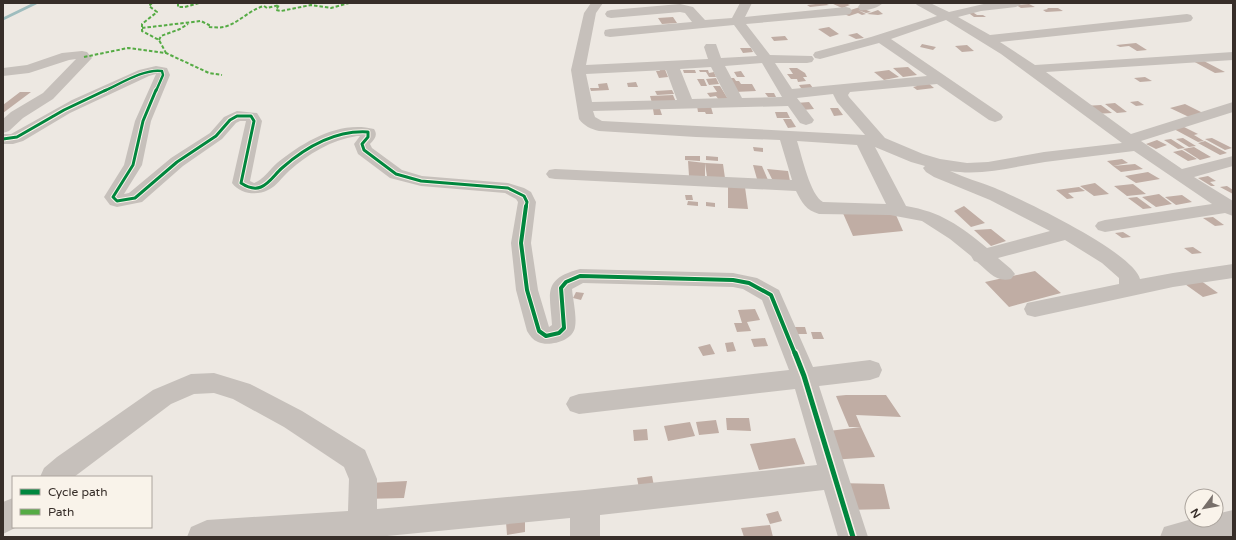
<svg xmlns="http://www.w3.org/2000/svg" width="1236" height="540" viewBox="0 0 1236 540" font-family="'Varela Round',sans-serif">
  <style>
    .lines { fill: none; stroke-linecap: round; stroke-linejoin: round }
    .stream { stroke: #9fbdbe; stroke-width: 3 }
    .building { fill: #c0ada4 }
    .minor { fill: #c6c0bb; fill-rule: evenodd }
    .quiet { stroke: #55ab44; stroke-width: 2; stroke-dasharray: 3.5 2; stroke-linecap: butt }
    .cycleway-far3-casing { stroke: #f9f3ea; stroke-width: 4 }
    .cycleway-far2-casing { stroke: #f9f3ea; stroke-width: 5 }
    .cycleway-far1-casing { stroke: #f9f3ea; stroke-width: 6 }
    .cycleway-casing { stroke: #f9f3ea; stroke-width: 8 }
    .cycleway-far3 { stroke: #00873e; stroke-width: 2.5 }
    .cycleway-far2 { stroke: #00873e; stroke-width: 3 }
    .cycleway-far1 { stroke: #00873e; stroke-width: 4 }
    .cycleway { stroke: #00873e; stroke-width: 5 }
  </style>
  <rect width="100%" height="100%" fill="#ede8e2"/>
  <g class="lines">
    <path class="stream" d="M3,19L36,3"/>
  </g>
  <path class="building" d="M824,3L829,5L810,7L807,5Z
    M831,3H845L850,5L842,8Z
    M1029,4L1035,7L1021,8L1016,5Z
    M860,7L871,12L866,13L858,10L866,14L862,15L858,13L849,16L841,13Z
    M1047,8H1058L1063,11L1046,12L1043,10L1048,9Z
    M878,10L883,14L878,15L867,14Z
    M966,11H971L977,15H983L986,17H974Z
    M673,17L677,23L662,24L658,18Z
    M829,27L839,34L830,37L818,29Z
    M857,33L864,38L856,39L848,35Z
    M785,36L788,40L774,41L771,37Z
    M1136,43L1147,50L1137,51L1129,46L1120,47L1116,45Z
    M922,44L936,47L933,50L920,47Z
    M967,45L974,51L962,52L955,46Z
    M740,48H751L753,52L743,53Z
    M1200,59L1225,72L1215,73L1191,60Z
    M658,67H664L668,77L659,78L656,71H660Z
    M908,67L917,75L903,77L893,68Z
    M789,68H797L805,73L807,77H803L806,81L798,82L797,79H791L787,74H793Z
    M683,70H695L696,73H684Z
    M699,70H708L709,73L714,72L716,77H709L706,72H700Z
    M889,70L899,77L884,80L874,72Z
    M741,71L745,77H737L734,72Z
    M1145,77L1152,81L1140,82L1134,78Z
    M716,78L719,84L709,85L706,79Z
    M727,78H734L736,81H739L741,84H752L756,91L735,92Z
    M697,79H704L707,86H701Z
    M926,81L934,88L917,90L913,87L917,86L913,83Z
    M636,82L638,87H628L627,83Z
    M607,83L609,90L591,91L590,88H599L598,84Z
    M810,84L813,88H801L799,85Z
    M713,86H720L728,99L719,100L716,96L710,97L707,93L717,92Z
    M672,90L674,94L657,95L655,91Z
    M20,92H31L3,113V105Z
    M765,93H774L776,97H768Z
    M673,95L676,102L652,103L650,96Z
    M1138,101L1144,105L1136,106L1130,102Z
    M809,102L814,109L802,110L796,103Z
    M1115,103L1127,112L1117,113L1105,104Z
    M1185,104L1203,113L1189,117L1170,108Z
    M1101,105L1112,113L1095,114L1084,106Z
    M697,106L711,107L713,114H706L705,112H698Z
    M830,108H838L843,115L834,116Z
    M653,109H660L662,115H654Z
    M775,112H787L790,118H777Z
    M783,119H791L796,127L788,128Z
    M1182,126L1198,134L1194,135L1204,141L1198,142L1172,128Z
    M1183,138L1196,146L1189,147L1176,139Z
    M1212,138L1232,148L1225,150L1205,139Z
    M1171,139L1185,148L1178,149L1164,140Z
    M1157,140L1167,145L1156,149L1146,144Z
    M1205,141L1227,153L1220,155L1198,143Z
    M753,147L763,148V152L754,151Z
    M1194,147L1211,157L1200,160L1183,149Z
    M1182,150L1197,159L1188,161L1173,152Z
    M685,156H700V161L685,160Z
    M706,156L718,157V161L706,160Z
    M1122,159L1128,163L1113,166L1107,161Z
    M688,161L705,163V177L689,176Z
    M705,163L723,164L725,178L707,177Z
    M1135,164L1143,169L1121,172L1113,166Z
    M753,165L762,166L768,180L757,179Z
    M767,169L788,171L790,181H773Z
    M1148,172L1160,179L1136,183L1125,176Z
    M1208,176L1216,181L1210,182L1215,186H1211L1198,178Z
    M1095,183L1109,194L1094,196L1080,186Z
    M1133,184L1146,194L1127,196L1114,186Z
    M728,186L745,187L748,209L728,208Z
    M1227,186L1233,190V194L1220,187Z
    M1079,187L1085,191L1068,193L1074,198L1067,199L1056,190Z
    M1159,194L1172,204L1156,207L1142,197Z
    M685,195H692L693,200H686Z
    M1182,195L1192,202L1176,205L1165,197Z
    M1137,197L1152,208L1143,209L1128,198Z
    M688,201L698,202V206L687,205Z
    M706,202L715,203V207L706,206Z
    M964,206L985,223L971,227L954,211Z
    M842,211L896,215L903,231L853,236Z
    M1213,217L1224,225L1215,226L1203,218Z
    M991,229L1006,241L991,246L974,230Z
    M1123,232L1131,237L1122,238L1115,233Z
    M1193,247L1202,253L1192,254L1184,248Z
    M1035,271L1061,293L1009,307L985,282Z
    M1197,278L1218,293L1203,297L1182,282Z
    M576,292L584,293L581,300L573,298Z
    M755,309L760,320L747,322L751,331L737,332L734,323H742L738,310Z
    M794,327H805L807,334H796Z
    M811,332H821L824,339H813Z
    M765,338L768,346L754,347L751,339Z
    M733,342L736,351L727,352L725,343Z
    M710,344L715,354L703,356L698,347Z
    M846,395H886L901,417L856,415L861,427H849L836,396Z
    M726,418H749L751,431L727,430Z
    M716,420L719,433L699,435L696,422Z
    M690,422L695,436L668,441L664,426Z
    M861,427L875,457L830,460L821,432Z
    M647,429L648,440L634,441L633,430Z
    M795,438L805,464L759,470L750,444Z
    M652,476L654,486L639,488L637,478Z
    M407,481L404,498L364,499L369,483Z
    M837,483L884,484L890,509L844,510Z
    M778,511L782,521L770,524L766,514Z
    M525,520V532L507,535L506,522Z
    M770,525L773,537H744L741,528Z"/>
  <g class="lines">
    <path class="minor" d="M591,3H603L596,13L586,65L708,59L704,47L706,44H716L721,58L757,56L734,25L610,37L605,36L604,33L605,30L610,29L692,22L685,13L680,12L611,18L607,17L605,14L607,11L611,10L680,4L693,7L705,20L732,18L740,3H752L745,17L846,7L850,8L852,11L850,14L846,15L746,24L770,55L812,56L814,59L812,62L807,63H775L792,89L927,76L879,43L820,59L815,58L813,55L815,52L871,37L937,16L917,5L915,3H930L949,12L988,3H1022L1020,5L1016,7L981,11L958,17L990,35L1187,14L1191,15L1193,18L1191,21L1187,22L1000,42L1035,65L1233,52V60L1046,72L1131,134L1233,102V112L1141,141L1182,169L1233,156V166L1194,177L1233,201V216L1225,213L1105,232L1098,230L1095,226L1098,222L1105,220L1212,204L1134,151C1104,155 1074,158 1045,162C1012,167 983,176 950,171C965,178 980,182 995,188C1023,200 1133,252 1140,279L1173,273L1233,264V278L1173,287L1035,317L1027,315L1024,309L1027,303L1119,284V278L1102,263L1065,240L998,258L1011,269L1015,274L1011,279C996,283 988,271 977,262L974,261L971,256L950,239L922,221L890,215L819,214C806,210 802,203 796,191L555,179L549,178L546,174L549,170L555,169L792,180L780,140L696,137L599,131C591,129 584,126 579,119L571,70L584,13ZM946,20L1001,54L1122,143L1044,152L988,162L967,163L940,159L923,154L885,138L849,97L848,95L850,92L937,84L989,120L995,122L1001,120L1003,117L1001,114L891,39ZM762,63L782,97L742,98L725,66ZM711,67L727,98L692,99L680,69ZM666,70L677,100L592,102L586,74ZM833,94L837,102L865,135L602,121L595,117L593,111L788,106L800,123L806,125L812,123L814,120L797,98ZM797,141L857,145L886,204L823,202C810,195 802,156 797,141ZM875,147L911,162L925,166L923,168L926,172L934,177L990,200L1050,231L987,248C959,225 941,212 906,206Z
      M865,3H883C878,8 867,11 860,10L858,7L860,4Z
      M82,51L87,52L92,58L53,99L23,118L9,131L3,133V119L11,112L43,93L76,59L69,60L29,73L3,76V68L27,65L62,53Z
      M156,66L167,68L170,75L151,121L142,165L124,194L129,193L171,158L210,133L224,117L237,111L257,113L262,121L250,181L254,183C263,180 270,169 277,163C303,142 339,120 374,129C378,135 375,139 370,144L372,148L402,170L422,176L508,183L524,188L531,192L536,202L531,243L538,290L549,327L552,325C550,293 542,279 580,269L733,273L757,278L779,290L813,367L870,360L879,363L882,370L879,377L870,380L819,386L868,537H838L824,490L600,515V537H570V518L377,537H187L191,527L207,520L348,511L349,479L344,467L284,427L233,399L214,393L194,394L171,404L74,477H40L44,468L57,457L153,390L191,374L214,373L250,384L302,411L365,450L377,479V509L585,490L817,465L795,389L579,414L570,411L566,404L570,397L579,394L789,370L762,300L743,289L733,287L583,283L572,289C573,300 577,317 575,327C573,341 549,347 538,342C533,340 530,336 527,331L516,290L511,243L518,202L516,199L505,193L421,186L390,178L358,154L354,144L360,136H357C331,140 308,154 289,171C282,177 277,186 268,190C257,196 240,194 232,183L246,121H240L236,123L222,139L183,166L142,202L117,207L110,205L104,197L124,165L135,121L156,74L149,76L70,113L23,141L13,144H3V134H11L72,100L139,70Z
      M13,498V527H17L3,534V502Z
      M1233,510V537H1160L1164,527L1192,519V520H1216V514Z"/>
    <path class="quiet" d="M152,3L149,6L157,12L142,24V31L159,40L166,53
      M178,3V7H185L199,3
      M375,3H390
      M142,28L201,21L209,25L208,27C213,27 219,28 224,27C239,23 249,10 264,6L267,8L279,5L276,10L281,11L311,5L331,8L349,3H374
      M159,40L161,36L180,29L188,24
      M84,57L128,48L166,53L209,73L222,75"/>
    <g class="cycleway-far3-casing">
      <path id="cycleway-far3" d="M104,91C120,84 145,68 162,71L163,75L156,91"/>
    </g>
    <g class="cycleway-far2-casing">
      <path id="cycleway-far2" d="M156,90L143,121L133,165L113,197L117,201L135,198L177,162L216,136L230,120L237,116H251L254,121L241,183C247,187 254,190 261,187C270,183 275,174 282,168C306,147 336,130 368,132V137L362,144L364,150L396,174L421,181L508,188L524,196L527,202L526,207
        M3,139L17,137L64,110L106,90"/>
    </g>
    <g class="cycleway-far1-casing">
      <path id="cycleway-far1" d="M526,206L521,243L527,290L539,331L546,336L559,333L564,328L561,288L566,282L580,276L733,280L749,283L771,295L795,354"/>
    </g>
    <g class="cycleway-casing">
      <path id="cycleway" d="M795,353L804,376L853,537"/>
    </g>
    <use href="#cycleway-far3" class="cycleway-far3"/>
    <use href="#cycleway-far2" class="cycleway-far2"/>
    <use href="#cycleway-far1" class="cycleway-far1"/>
    <use href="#cycleway" class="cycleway"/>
  </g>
  <rect width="1236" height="540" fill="none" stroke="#372e29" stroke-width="8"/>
  <rect x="12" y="476" width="140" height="52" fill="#f9f3ea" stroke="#aba49d"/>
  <rect x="20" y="489" width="20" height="6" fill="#00873e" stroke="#aba49d"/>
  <text x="48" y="496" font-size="12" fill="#372e29">Cycle path</text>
  <rect x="20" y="509" width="20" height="6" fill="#55ab44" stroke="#aba49d"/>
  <text x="48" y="516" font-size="12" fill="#372e29">Path</text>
  <g transform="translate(1204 508) rotate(238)"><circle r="19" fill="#f9f3ea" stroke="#aba49d"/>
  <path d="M0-3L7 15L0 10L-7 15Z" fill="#776f6a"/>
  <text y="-6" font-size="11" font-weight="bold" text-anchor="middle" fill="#372e29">N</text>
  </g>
</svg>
